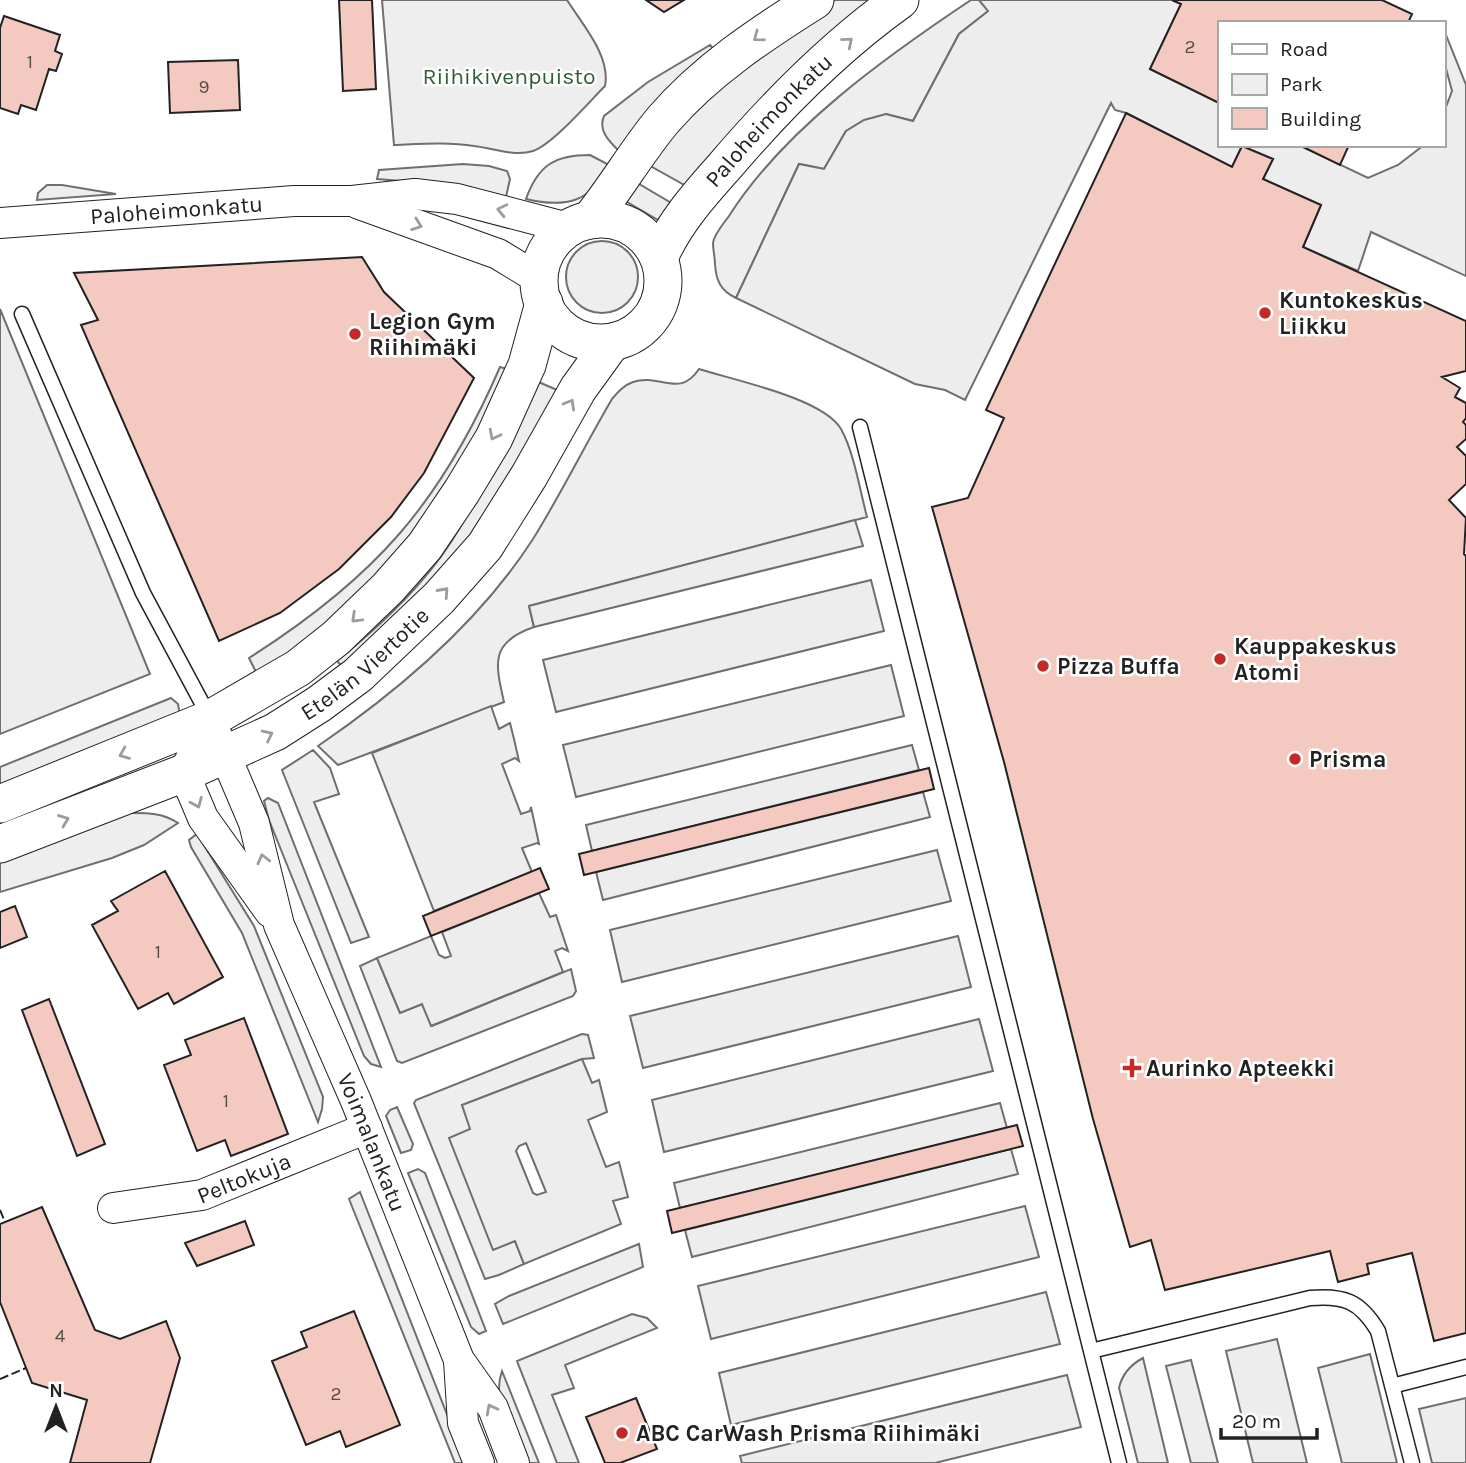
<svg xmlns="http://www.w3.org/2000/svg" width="1466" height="1463" viewBox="0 0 1466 1463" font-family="Karla,sans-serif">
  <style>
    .green { fill: #eee; stroke: #6f6f6f; stroke-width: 2 }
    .parking { fill: #ededed; stroke: #6f6f6f; stroke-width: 2; fill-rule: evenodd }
    .building { fill: #f3c9c0; stroke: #222; stroke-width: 2 }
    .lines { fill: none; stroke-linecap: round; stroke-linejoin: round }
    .service-casing { stroke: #222; stroke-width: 17 }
    .minor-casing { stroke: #222; stroke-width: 32 }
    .tertiary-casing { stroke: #222; stroke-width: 39 }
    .service { stroke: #fff; stroke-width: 14 }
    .minor { stroke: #fff; stroke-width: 30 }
    .tertiary { stroke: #fff; stroke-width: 37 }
    .fence { stroke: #222; stroke-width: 2; stroke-dasharray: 9 3.5; stroke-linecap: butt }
    .oneway { stroke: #9c9c9c }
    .poi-dot { fill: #c62828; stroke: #fff; stroke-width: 2.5 }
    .labels { text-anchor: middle; stroke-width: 5; stroke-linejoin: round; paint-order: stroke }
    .number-label { font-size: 19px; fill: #564c4a }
    .park-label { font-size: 23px; fill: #2f5e38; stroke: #fff }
    .street-label { font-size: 23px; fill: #222; stroke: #fff }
    .poi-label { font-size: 23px; font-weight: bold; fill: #222; stroke: #fff; text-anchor: start }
  </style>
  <rect width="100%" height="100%" fill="#fff"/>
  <path class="green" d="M382,0H567C582,24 611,56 605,86C588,103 553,144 533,151C514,157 493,148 474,146C448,142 421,144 394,145Z
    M835,0H879L688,187L645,163L692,106L776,36Z
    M971,0H979L989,11L959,34L913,121L886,114L846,131L824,169L799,164L736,298C721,291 716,281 715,264C715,258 713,250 713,243C714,234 724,223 729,216C784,129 887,56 971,0Z
    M710,45L715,51L622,154C612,144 597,132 604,116L648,82Z
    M590,155L613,167C588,201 568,209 526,199C538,165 555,155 590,155Z
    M463,164L489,166L507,171L510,179L506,197L439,184L377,179L379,170Z
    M634,181L673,204L658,220L622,199Z
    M47,185H62L116,194L37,200L38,193Z
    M566 277a36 36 0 1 1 72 0a36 36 0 1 1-72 0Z
    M500,367L511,370L444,498L348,610L258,676L249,658C375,578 441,503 500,367Z
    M699,369C733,380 823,398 841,429C854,452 860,491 867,517L529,606L534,627C490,642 495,663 504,702L338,765L318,746C400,690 479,623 533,539C561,494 585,445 612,399C618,392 624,385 633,382C660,373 679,399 699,369Z
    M534,380L564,393L463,553L344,668L337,661C379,627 422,587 451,542C484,491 508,435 534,380Z
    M171,698L178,704L180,716L0,788V767Z
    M313,750L330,768L339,794L314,802L369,937L351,943L282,770Z
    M268,798L278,803L381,1067L371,1064L364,1056L269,820L264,801Z
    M127,813C145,813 162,812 178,823L144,845L112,858L0,892V861Z
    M197,834L254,926L323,1097L322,1109L318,1122L242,933L191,847L189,840Z
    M377,958L400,1013L422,1004L432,1026L571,969L576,991L573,996L402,1063L397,1061L360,966Z
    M582,1034L588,1035L594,1058L582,1059L462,1105L471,1129L493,1249L515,1241L524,1264L499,1275L485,1279L414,1103L416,1100Z
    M397,1107L413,1144L411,1150L401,1153L386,1116L390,1110Z
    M418,1169L425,1173L486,1331L479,1334L471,1327L408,1173Z
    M360,1192L466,1463H455L349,1199Z
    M639,1244L643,1267L503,1324L495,1304L509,1296Z
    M632,1314L647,1318L657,1328L565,1365L574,1388L552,1395L579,1463H557L517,1361Z
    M1143,1358L1168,1463H1138L1119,1388C1122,1374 1130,1365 1143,1358Z
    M502,1371L539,1463H524C513,1435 491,1401 502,1371Z"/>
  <path class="parking" d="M979,0H1172L1181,4L1150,69L1219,103V145H1299L1368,178L1398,165L1424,145H1443V115L1452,91L1443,57V40L1446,35L1466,85V276L1371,232L1358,271L1303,247L1321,205L1263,179L1273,159L1242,146L1232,167L1126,113L1115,110L1111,103L965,400L945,390L915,384L736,298L799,164L824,169L846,131L864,120L886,114L913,121L959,34L988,11Z
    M0,309L150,674L0,734Z
    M855,520L863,546L534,627L529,606Z
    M871,580L884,631L556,712L543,660Z
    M891,665L904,716L576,797L563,745Z
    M491,706L499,729L510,723L514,739L519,761L515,758L502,764L521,814L530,811L531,807L539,844L537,843L522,848L532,872L434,911L372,753Z
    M912,745L919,770L592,851L586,825Z
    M923,792L930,817L603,900L596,872Z
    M937,850L951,901L622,982L610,930Z
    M539,893L550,917L556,915L568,951L562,948L555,951L563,972L431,1026L422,1004L400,1013L377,958L431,936L439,955L445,958L451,956L442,932Z
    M958,936L971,987L643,1068L630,1016Z
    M979,1019L993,1071L664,1152L652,1100Z
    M582,1059L592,1083L599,1080L607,1112L588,1120L606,1167L619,1162L628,1197L613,1201L621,1224L524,1264L515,1241L493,1250L449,1138L470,1129L462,1105ZM526,1143L546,1192L537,1195L533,1193L516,1151L519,1146Z
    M1000,1103L1007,1128L680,1208L674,1183Z
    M1011,1149L1018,1174L692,1257L685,1230Z
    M1025,1206L1039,1257L711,1339L698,1286Z
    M1046,1292L1060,1344L731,1425L719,1373Z
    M1277,1339L1307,1463H1253L1226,1351Z
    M1370,1354L1397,1463H1342L1318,1368Z
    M1191,1360L1218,1463H1191L1166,1366Z
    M1067,1375L1081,1427L935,1463H742L740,1456Z
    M1466,1398V1463H1432L1419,1409Z"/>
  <path class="building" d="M339,0H372L376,89L343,91Z
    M646,0H684L664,12Z
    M1172,0H1382L1412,14L1408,23H1219V103L1150,69L1181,4Z
    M4,16L60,35L55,51L62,54L56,71L49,69L36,110L21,105L18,114L0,108V28Z
    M238,60L240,110L170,113L168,62Z
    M1126,113L1232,167L1242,146L1273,159L1263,179L1321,205L1303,247L1466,321V371L1442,377L1460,388L1455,397L1466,403V418L1463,422L1466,425V439L1457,447L1466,456V484L1449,500L1466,518L1464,554L1466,556V1333L1434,1341L1412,1253L1367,1264L1369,1274L1338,1282L1330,1251L1165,1290L1151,1240L1130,1247L1093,1119L1004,762L932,507L968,498L1004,418L986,410Z
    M1299,145H1349L1340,165Z
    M362,257L384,292L474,378L424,473L391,517L339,569L280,613L219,641L81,325L98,320L74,273Z
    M929,768L934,789L584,875L579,854Z
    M540,868L549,889L431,936L423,916Z
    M165,871L223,977L174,1004L168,993L138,1009L92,925L118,911L111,901Z
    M15,906L27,937L0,948V912Z
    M49,999L105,1144L77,1156L22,1010Z
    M244,1018L288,1134L231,1156L225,1140L197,1151L164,1065L191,1055L185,1040Z
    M1017,1125L1023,1146L672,1233L667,1211Z
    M42,1207L95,1330L120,1339L166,1321L180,1358L150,1463H70L87,1400L32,1383L0,1302V1224Z
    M245,1221L254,1245L197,1266L185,1243Z
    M354,1311L400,1425L346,1447L340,1431L306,1445L272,1361L307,1347L301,1332Z
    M636,1398L657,1449L620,1463H605L586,1417Z"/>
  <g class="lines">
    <g class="service-casing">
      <path id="service" d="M22,314L143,593L210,718
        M860,427L1119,1463
        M1091,1351L1310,1298C1344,1295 1360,1301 1378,1331L1412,1463
        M1392,1386L1466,1367"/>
    </g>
    <g class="minor-casing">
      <g id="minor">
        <path d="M359,204L498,254L539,279"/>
        <path id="s1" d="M0,223L294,201H352L415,194L457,199L568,228"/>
        <path d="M210,719L184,773L203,818L270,912"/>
        <path id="s2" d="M217,736L254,823L279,925L356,1101L459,1360L493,1408L514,1463"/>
        <path id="s3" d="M113,1208L202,1195L367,1128"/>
        <path d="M459,1361L463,1423L479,1463"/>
      </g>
    </g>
    <g class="tertiary-casing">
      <g id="tertiary">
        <circle cx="601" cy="281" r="62"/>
        <path d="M590,220C616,188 637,151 663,120C705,71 761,34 815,0"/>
        <path id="s4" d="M659,258C674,223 699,195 724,167C776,106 834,47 900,0"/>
        <path d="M0,804L210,719L298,668L336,638L388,588L425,546L462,491L494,438L527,365L544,303"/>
        <path id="s5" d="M0,844L184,773L275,732L319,704L358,675L439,598L485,546L529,476L578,389L612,342"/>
      </g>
    </g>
    <use href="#service" class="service"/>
    <use href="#minor" class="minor"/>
    <use href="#tertiary" class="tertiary"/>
    <path class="fence" d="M0,1210L5,1222
      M0,1379L26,1368"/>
  </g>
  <defs><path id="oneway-chevron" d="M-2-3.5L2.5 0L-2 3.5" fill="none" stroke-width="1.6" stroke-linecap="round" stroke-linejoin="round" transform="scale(1.75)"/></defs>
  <g class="oneway">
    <use href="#oneway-chevron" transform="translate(758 37) rotate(143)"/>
    <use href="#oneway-chevron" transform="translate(848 42) rotate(-40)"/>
    <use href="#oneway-chevron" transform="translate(502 210) rotate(-167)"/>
    <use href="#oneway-chevron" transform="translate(417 225) rotate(20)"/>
    <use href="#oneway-chevron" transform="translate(570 404) rotate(-60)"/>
    <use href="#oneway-chevron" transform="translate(494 435) rotate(117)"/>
    <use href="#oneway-chevron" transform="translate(444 592) rotate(-48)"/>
    <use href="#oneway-chevron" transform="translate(356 618) rotate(136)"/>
    <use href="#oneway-chevron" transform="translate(268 735) rotate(-26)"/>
    <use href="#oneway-chevron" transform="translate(124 754) rotate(158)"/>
    <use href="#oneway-chevron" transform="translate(197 803) rotate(67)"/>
    <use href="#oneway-chevron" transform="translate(64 820) rotate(-21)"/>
    <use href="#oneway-chevron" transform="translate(263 859) rotate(-104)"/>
    <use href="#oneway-chevron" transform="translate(491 1409) rotate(-118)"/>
  </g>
  <g class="poi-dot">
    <circle cx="1265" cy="313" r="7"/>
    <circle cx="355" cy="334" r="7"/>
    <circle cx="1220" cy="659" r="7"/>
    <circle cx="1043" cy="666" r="7"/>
    <circle cx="1295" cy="759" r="7"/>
    <path d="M1128.5 1057.5h7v7h7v7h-7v7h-7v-7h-7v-7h7z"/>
    <circle cx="622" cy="1433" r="7"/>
  </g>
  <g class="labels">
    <g class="number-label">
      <text x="1190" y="53">2</text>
      <text x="30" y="68">1</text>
      <text x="204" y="93">9</text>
      <text x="158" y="958">1</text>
      <text x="226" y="1107">1</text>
      <text x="60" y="1342">4</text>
      <text x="336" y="1400">2</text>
    </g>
    <g class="park-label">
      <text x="509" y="84">Riihikivenpuisto</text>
    </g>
    <g class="street-label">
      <text dy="8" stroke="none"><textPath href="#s4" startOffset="177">Paloheimonkatu</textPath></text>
      <text dy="8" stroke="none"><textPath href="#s1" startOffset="177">Paloheimonkatu</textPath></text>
      <text dy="8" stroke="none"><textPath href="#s5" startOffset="410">Etelän Viertotie</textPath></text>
      <text dy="8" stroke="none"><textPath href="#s2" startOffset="436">Voimalankatu</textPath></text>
      <text dy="8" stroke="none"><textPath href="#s3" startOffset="135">Peltokuja</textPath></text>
    </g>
    <g class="poi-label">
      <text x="1279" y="308">Kuntokeskus<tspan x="1279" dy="26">Liikku</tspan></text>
      <text x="369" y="329">Legion Gym<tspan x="369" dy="26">Riihimäki</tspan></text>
      <text x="1234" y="654">Kauppakeskus<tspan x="1234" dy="26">Atomi</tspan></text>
      <text x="1057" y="674">Pizza Buffa</text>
      <text x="1309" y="767">Prisma</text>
      <text x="1146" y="1076">Aurinko Apteekki</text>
      <text x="636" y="1441">ABC CarWash Prisma Riihimäki</text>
    </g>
  </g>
  <rect x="1218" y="21" width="228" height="126" fill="#ffffff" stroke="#a7a7a7" stroke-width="2"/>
  <rect x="1232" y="44" width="35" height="10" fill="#ffffff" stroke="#a7a7a7" stroke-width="2"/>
  <text x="1280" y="56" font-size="21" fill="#222222">Road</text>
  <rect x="1232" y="74" width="35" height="21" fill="#eeeeee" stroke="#a7a7a7" stroke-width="2"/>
  <text x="1280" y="91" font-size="21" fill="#222222">Park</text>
  <rect x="1232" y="108" width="35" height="21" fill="#f3c9c0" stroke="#a7a7a7" stroke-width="2"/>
  <text x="1280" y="126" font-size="21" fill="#222222">Building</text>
  <g transform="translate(56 1407)" stroke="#ffffff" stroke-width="5" paint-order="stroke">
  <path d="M0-5L12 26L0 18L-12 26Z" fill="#222222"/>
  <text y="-10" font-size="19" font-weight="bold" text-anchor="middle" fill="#222222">N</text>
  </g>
  <path d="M1221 1428v10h96v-10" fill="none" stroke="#222222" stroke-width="3.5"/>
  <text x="1232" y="1428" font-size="21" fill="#222222" stroke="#ffffff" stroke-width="5" paint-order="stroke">20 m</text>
</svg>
